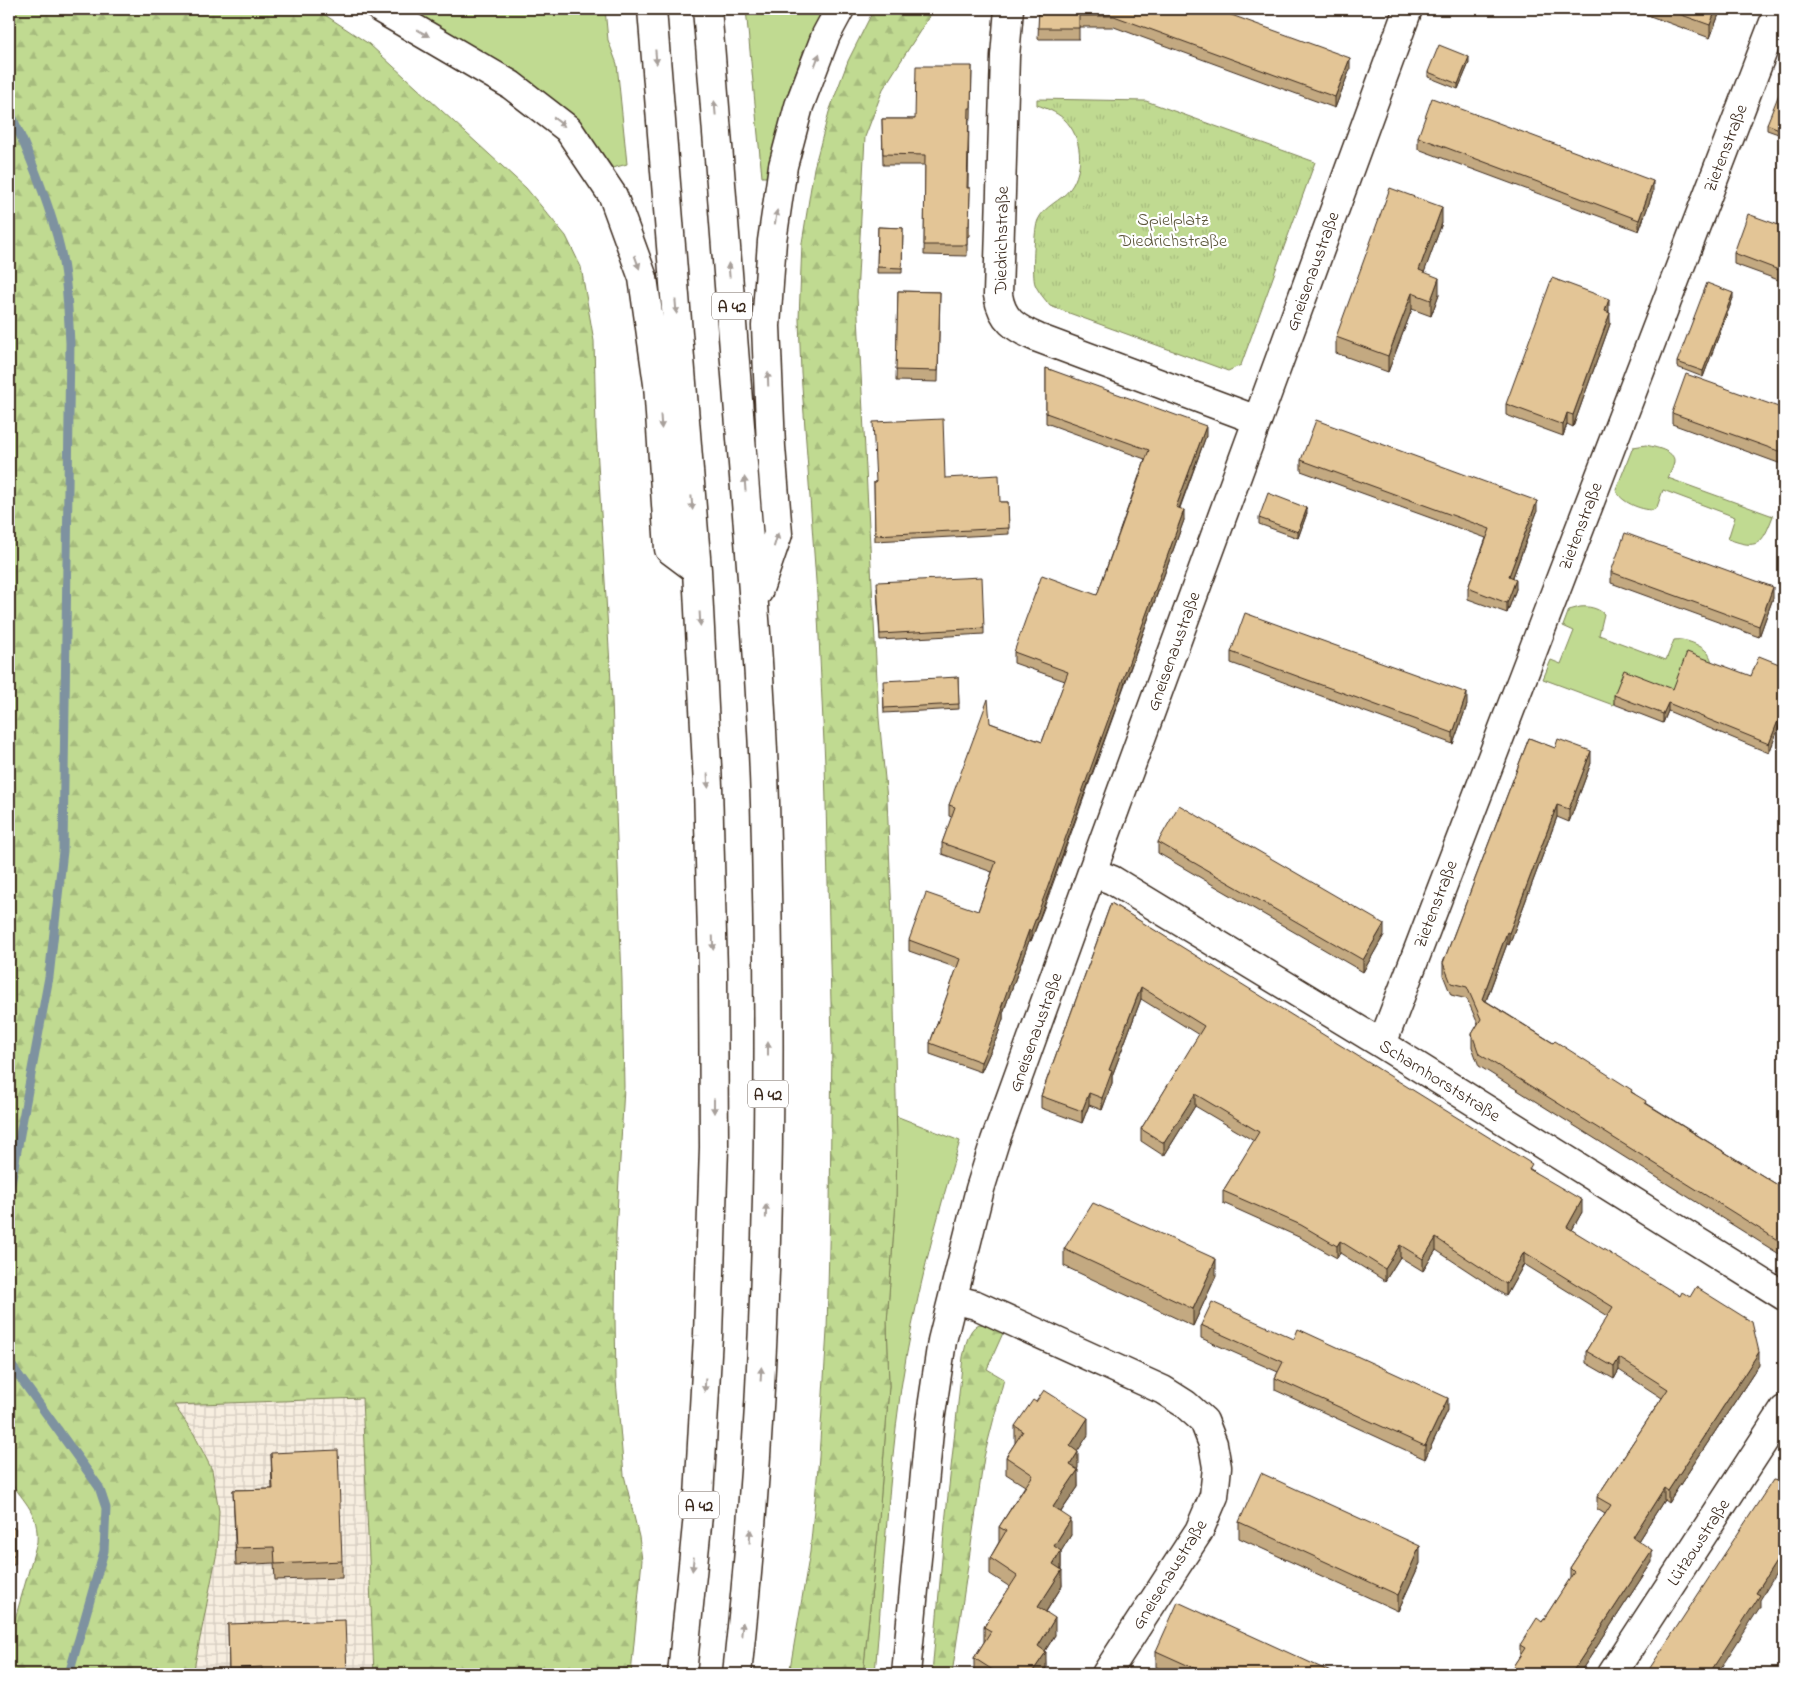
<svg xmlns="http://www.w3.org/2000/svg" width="1793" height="1683" viewBox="0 0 1793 1683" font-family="'Indie Flower',sans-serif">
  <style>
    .industrial { fill: url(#industrial-grid) }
    .grass { fill: #c0da91; stroke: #7e8258 }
    .forest { fill: url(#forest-firs); stroke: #7e8258 }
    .park { fill: url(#park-tufts); stroke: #7e8258 }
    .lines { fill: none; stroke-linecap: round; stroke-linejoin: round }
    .stream { stroke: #7e92a0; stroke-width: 9 }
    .minor-casing { stroke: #3b2a1e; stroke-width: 31 }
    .highway-casing { stroke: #3b2a1e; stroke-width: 31 }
    .minor { stroke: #fff; stroke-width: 28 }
    .highway { stroke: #fff; stroke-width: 28 }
    .wall { fill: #c3a981; stroke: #3b2a1e }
    .shaded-wall { fill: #9f8a69; stroke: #3b2a1e }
    .building { fill: #e3c596; stroke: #3b2a1e }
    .oneway { fill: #a79f9a }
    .labels { text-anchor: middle; stroke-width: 4.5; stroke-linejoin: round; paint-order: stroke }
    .shield { fill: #fff; stroke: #766a62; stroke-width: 1 }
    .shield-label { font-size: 16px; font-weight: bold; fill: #3b2a1e }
    .street-label { font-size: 18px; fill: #3b2a1e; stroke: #fff }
    .park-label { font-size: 18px; fill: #5c563b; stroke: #fff }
  </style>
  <defs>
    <pattern id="industrial-grid" width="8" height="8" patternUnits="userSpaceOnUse" patternTransform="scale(1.25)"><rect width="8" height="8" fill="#f7eee0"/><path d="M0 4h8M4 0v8" fill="none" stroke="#d5ccc0"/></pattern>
    <pattern id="forest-firs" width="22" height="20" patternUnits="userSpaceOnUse" patternTransform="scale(1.25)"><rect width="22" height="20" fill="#c0da91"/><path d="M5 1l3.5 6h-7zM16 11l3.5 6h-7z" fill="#a6bb7d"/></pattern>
    <pattern id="park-tufts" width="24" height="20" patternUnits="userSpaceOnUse" patternTransform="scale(1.25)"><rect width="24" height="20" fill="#c0da91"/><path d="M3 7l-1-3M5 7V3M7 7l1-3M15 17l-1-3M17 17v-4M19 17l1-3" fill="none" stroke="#a6bb7d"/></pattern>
  </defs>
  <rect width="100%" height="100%" fill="#fff"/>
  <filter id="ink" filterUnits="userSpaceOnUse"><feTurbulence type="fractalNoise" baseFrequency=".02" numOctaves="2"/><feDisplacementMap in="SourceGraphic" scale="10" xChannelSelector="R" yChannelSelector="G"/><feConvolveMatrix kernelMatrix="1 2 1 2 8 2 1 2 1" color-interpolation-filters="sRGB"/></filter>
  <g filter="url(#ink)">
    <path class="industrial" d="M362,1398L374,1674H193L217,1552L212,1470L194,1434L174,1405Z"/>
    <path class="grass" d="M398,9H605L608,40L617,64L627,164L613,168L592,140Z
      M746,9H823L804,50L789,90L766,177H762Z
      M1646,445C1654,447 1675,451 1674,461C1674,466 1670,473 1668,478L1773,516C1762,545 1758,550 1728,539L1735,517L1663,490L1657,507L1653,510C1641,510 1620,502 1616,490L1633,447Z
      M1580,607C1588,606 1598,608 1604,614L1599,635L1666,660L1674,640C1683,638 1702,645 1708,653C1710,656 1711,660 1713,664L1673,697L1624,679L1613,705L1543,679L1551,660L1561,664L1574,631L1563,626L1569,610Z
      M896,1116L960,1141C935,1222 914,1304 901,1388C888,1482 883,1579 875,1674H863L878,1532L889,1386L887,1322L896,1201Z"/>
    <path class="forest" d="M9,9H316L369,44L526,188L566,236L581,267L594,341L596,429L612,699L622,981L624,1087L616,1233L615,1317L616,1380L624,1475L639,1537L642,1560L631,1674H374L362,1398L174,1405L194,1434L212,1470L219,1511L217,1552L193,1674H9V1640L37,1542C39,1513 25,1503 9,1480Z
      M874,9H934L883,89L865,137L857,297L879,718L887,799L892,916L897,1141L896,1201L887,1322L889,1386L878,1532L863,1674H789L810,1552L819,1457L827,1331L830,1205L832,1043L825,764L817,595L801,372L799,319L802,243L814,168L829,112L848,61Z
      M979,1324L986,1325L1003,1333L987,1369L1004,1379L984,1457L952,1674H932L945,1523L963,1357C966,1346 967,1330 979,1324Z"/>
    <path class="park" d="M1037,99L1146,101L1315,162L1241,365L1228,371L1050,306C1045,299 1038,292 1035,284C1032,277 1034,228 1038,220C1044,206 1061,201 1070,189C1085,169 1082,136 1064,119C1056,112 1046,108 1037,105Z"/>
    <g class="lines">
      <path class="stream" d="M9,110C28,151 45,193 57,236C67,271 68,308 70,343L63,851L49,977L9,1194
        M9,1362L99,1487L106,1508L104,1551L69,1674"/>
      <g class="minor-casing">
        <path id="minor" d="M1009,9L1005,56L998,295C1002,320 1015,328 1038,338L1257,420
          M1092,872L1112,880L1382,1044L1784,1296
          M1382,1044L1779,9
          M953,1299L976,1305L1163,1390L1185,1404L1204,1421L1213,1444L1217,1467L1214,1496L1199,1531L1106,1674
          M906,1674L930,1421L942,1341L980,1189L995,1141L1092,872L1408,9
          M1612,1674L1784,1410"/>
      </g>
      <g class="highway-casing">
        <path id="highway" d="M381,9L511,85L568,129L613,196L643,278L658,384L669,549L697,570
          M652,9L697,570L708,786L713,972L714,1147L708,1336L698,1515L682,1674
          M707,9C721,173 734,337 746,502C754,602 762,703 765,803C773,1094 769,1385 737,1674
          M758,592L778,534L771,447L766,326L772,241L783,166L799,106L826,35L840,9"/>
      </g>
      <use href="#minor" class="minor"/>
      <use href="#highway" class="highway"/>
    </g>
    <path class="wall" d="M1039,9H1215L1350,69L1335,108L1114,27H1079V39H1038Z
      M1332,9H1341L1340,12Z
      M1631,9H1721L1710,38Z
      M1469,63L1458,89L1428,77V72Z
      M972,66L971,119L969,118L968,188H970L969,236L967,237V256L924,255L925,165H883L882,119H915Z
      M1784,96V136L1767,130V124Z
      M1418,137L1653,192L1639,231L1418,149Z
      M1442,223L1424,272L1439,294L1431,316L1412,309L1388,372L1336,353V337Z
      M878,227L903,228L902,273H877Z
      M1784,227V282L1734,264V253Z
      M898,291L940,292L938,382L896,381Z
      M1733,298L1703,377L1677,367V362Z
      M1609,310V312L1610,324L1573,427L1567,424L1563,436L1506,415V404Z
      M1046,368L1206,436L1180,508L1184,520L1047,900L1031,941H1029L1003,1013V1019L997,1037L981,1072L930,1054V1043L957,968L909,951V940L978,911L992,872L942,854V843L952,817L949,816V805L990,723L1042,742L1065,681L1014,663V652L1097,595L1145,459L1046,423Z
      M1784,409V465L1672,424V413Z
      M1301,460L1537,512L1513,577L1516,589L1507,613L1468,599V588L1486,538L1301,471Z
      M945,478L1000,502H1008L1009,534L875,541L874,482Z
      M1307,513L1298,538L1259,524V518Z
      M1611,572L1773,598L1759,637L1611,583Z
      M877,588L984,628V634L880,640Z
      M1231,652L1467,705L1453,744L1231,663Z
      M1784,666V714L1769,753L1668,711L1663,723L1614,704V695L1673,689L1751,676Z
      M958,677L959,709L884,713L883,687Z
      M1529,738L1591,763L1569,822L1557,817L1509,945L1507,944L1486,1001L1632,1092L1646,1103L1784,1189V1257L1479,1066L1472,1047V1034L1478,1024L1467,999L1451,995L1443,975V963Z
      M1158,842L1384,935L1363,972L1158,853Z
      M1111,903L1532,1170L1582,1212L1572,1230L1759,1365L1668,1503L1664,1500L1638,1541L1652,1562L1579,1674H1508L1520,1656V1645L1542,1622L1570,1579V1568L1605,1514L1597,1509V1497L1662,1398L1619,1370L1614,1379L1586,1363V1351L1608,1316L1524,1264L1506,1296L1436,1250L1423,1271L1400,1257L1385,1281L1340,1253L1337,1258L1301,1238L1223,1203V1191L1254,1141L1195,1106L1164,1156L1141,1141V1129L1199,1035L1141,999L1112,1076V1083L1102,1110L1089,1105L1082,1123L1041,1108V1096Z
      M1064,1249L1216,1276L1193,1326L1064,1266Z
      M1201,1325L1448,1410L1425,1459L1275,1390V1378L1278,1372L1201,1338Z
      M1015,1426L1088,1435L1077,1451L1078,1487L1061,1512L1071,1535L1061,1551V1569L1062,1586L1046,1612L1055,1635L1045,1651L1046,1668L1042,1674H974V1658L984,1642V1627L1010,1587L990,1574V1558L999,1542V1527L1025,1486L1006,1474V1457L1015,1443Z
      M271,1453L342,1561V1578L275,1580L274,1563L236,1565L233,1490L272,1489Z
      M1239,1522L1420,1563L1398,1611L1239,1538Z
      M9,1528H15V1565H9Z
      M228,1624L347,1674H229Z
      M1156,1651L1335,1674H1171L1156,1667Z"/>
    <path class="shaded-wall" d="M1716,9H1721L1710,38V25Z
      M1469,57V63L1458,89V84Z
      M1350,58V69L1335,108V97Z
      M1653,181V192L1639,231V220Z
      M1442,207V223L1419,287V270Z
      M1439,278V294L1431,316V300Z
      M1412,293V309L1388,372V356Z
      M1733,293V298L1703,377V371Z
      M1609,299V310L1605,322V311Z
      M1610,313V324L1573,427V415Z
      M1567,413V424L1563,436V425Z
      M1206,426V436L1176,517V507Z
      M1537,501V512L1509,587V576Z
      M1307,508V513L1298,538V532Z
      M1184,510V520L1031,941V931Z
      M1516,579V589L1507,613V603Z
      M1773,587V598L1759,637V626Z
      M1467,693V705L1453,744V733Z
      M1668,703V711L1663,723V714Z
      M1784,705V714L1769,753V744Z
      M1591,751V763L1569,822V809Z
      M1557,805V817L1509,945V933Z
      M1384,924V935L1363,972V960Z
      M1029,930V941L1003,1013V1019L997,1037L981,1072V1062Z
      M1507,932V944L1482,1011V999Z
      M1141,987V999L1112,1076V1083L1102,1110V1098L1109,1070Z
      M1089,1093V1105L1082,1123V1111Z
      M1195,1094V1106L1164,1156V1143Z
      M1582,1200V1212L1567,1239V1227Z
      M1436,1238V1250L1423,1271V1259Z
      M1340,1241V1253L1337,1258V1246Z
      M1400,1245V1257L1385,1281V1269Z
      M1524,1252V1264L1506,1296V1284Z
      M1216,1259V1276L1193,1326V1309Z
      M1759,1352V1365L1668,1503V1491Z
      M1619,1358V1370L1614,1379V1367Z
      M1448,1398V1410L1425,1459V1446Z
      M1088,1418V1435L1070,1463V1446Z
      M1078,1452V1468L1070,1481V1465Z
      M1078,1470V1487L1053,1523V1507Z
      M1664,1488V1500L1633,1549V1537Z
      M1071,1519V1535L1054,1563V1546Z
      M1420,1546V1563L1398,1611V1595Z
      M1784,1549V1561L1760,1600V1607L1717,1674H1709L1756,1593Z
      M1652,1550V1562L1579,1674H1571Z
      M1061,1551V1568L1053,1581V1564Z
      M1062,1570V1586L1038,1624V1607Z
      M1055,1618V1635L1038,1662V1646Z
      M1046,1652V1668L1042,1674H1031Z"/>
    <path class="building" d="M1039,9H1215L1350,58L1335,97L1114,16H1079V28H1038Z
      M1665,9H1716L1710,25Z
      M1439,45L1469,57L1458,84L1428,72Z
      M916,66H972L971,108H969L967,188H970L969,226H967V245H924L925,155L883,154L882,119H915Z
      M1779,94L1784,96V131L1767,124Z
      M1432,98L1653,181L1639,220L1418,137Z
      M1390,188L1442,207L1419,270L1439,278L1431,300L1412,293L1388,356L1336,337Z
      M1748,214L1784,227V272L1734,253Z
      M878,227L903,228L902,268L877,267Z
      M1552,278L1609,299L1605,311L1610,313L1573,415L1567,413L1563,425L1506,404Z
      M1707,283L1733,293L1703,371L1677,362Z
      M898,291L940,292L938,371L896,370Z
      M1046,368L1206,426L1176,507L1184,510L1047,889L1031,931L1029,930L1001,1008H1003L997,1026L981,1062L930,1043L960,959L909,940L926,893L978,911L996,862L942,843L955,807L949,805L988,699L990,723L1042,742L1068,672L1014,652L1025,621L1042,575L1097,595L1149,450L1046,413Z
      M1686,374L1784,409V453L1672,413Z
      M943,419L945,478L999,475L1000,502H1008L1009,528L875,535L874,482H876L873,422Z
      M1316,420L1537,501L1509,576L1516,579L1507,603L1468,588L1490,529L1301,460Z
      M1268,493L1307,508L1298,532L1259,518Z
      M1625,533L1773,587L1759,626L1611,572Z
      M982,577L984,628L880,634L877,582Z
      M1245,613L1467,693L1453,733L1231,652Z
      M1687,652L1751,676L1759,656L1784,666V705L1769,744L1668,703L1663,714L1614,695L1624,670L1673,689Z
      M958,677L959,704L884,708L883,681Z
      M1529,738L1555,748L1558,739L1591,751L1569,809L1557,805L1509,933L1507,932L1482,999L1553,1043L1555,1041L1632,1090L1631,1092L1646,1101L1645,1103L1784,1189V1244L1479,1054L1472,1034L1481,1019L1467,987L1451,983L1443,963Z
      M1179,805L1384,924L1363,960L1158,842Z
      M1111,903L1532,1164L1529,1169L1582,1200L1567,1227L1680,1296L1682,1292L1690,1297L1696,1287L1752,1322L1759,1352L1668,1491L1664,1488L1633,1537L1652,1550L1571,1674H1508L1525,1648L1520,1645L1537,1618L1542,1622L1574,1572L1570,1568L1611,1505L1597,1497L1668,1389L1619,1358L1614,1367L1586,1351L1613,1307L1524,1252L1506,1284L1436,1238L1423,1259L1400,1245L1385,1269L1340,1241L1337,1246L1301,1225L1223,1191L1259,1132L1195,1094L1164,1143L1141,1129L1204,1026L1141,987L1109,1070L1112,1071L1102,1098L1089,1093L1082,1111L1041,1096Z
      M1093,1203L1216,1259L1193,1309L1064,1249Z
      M1212,1302L1294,1339L1298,1329L1448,1398L1425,1446L1275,1378L1283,1362L1201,1325Z
      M1044,1390L1088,1418L1070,1446L1078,1452L1070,1465L1078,1470L1053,1507L1071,1519L1054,1546L1061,1551L1053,1564L1062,1570L1038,1607L1055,1618L1038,1646L1046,1652L1031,1674H999L974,1658L991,1631L984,1627L1017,1576L990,1558L1006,1531L999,1527L1033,1475L1006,1457L1023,1431L1015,1426L1033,1400L1036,1402Z
      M338,1450L342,1561L275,1564L274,1547L236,1548L233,1490L273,1489L271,1453Z
      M1261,1473L1420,1546L1398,1595L1239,1522Z
      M1773,1480L1784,1482V1549L1756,1593L1760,1595L1709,1674H1646Z
      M9,1528H15V1555H9Z
      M1178,1602L1335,1674H1207L1156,1651Z
      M345,1620L347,1674H262V1667L229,1669L228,1624Z"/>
    <defs><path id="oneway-solid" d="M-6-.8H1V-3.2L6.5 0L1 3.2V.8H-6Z" transform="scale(1.25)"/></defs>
    <g class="oneway">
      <use href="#oneway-solid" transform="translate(423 33) rotate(30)"/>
      <use href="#oneway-solid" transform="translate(656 57) rotate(85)"/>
      <use href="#oneway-solid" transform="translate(817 60) rotate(-69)"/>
      <use href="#oneway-solid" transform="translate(715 108) rotate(-95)"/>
      <use href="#oneway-solid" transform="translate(559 122) rotate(38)"/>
      <use href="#oneway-solid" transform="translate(776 217) rotate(-81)"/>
      <use href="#oneway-solid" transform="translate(637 262) rotate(70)"/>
      <use href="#oneway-solid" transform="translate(729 270) rotate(-95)"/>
      <use href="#oneway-solid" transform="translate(676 307) rotate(85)"/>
      <use href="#oneway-solid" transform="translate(768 379) rotate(-92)"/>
      <use href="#oneway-solid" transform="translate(661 422) rotate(86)"/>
      <use href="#oneway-solid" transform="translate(745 484) rotate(-94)"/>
      <use href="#oneway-solid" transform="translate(692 503) rotate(85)"/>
      <use href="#oneway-solid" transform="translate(776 540) rotate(-73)"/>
      <use href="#oneway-solid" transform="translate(700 619) rotate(87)"/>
      <use href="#oneway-solid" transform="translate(708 781) rotate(87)"/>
      <use href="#oneway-solid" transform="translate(713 943) rotate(88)"/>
      <use href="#oneway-solid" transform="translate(768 1049) rotate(-90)"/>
      <use href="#oneway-solid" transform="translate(714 1106) rotate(90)"/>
      <use href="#oneway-solid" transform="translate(766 1211) rotate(-89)"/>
      <use href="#oneway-solid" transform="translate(761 1374) rotate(-87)"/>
      <use href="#oneway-solid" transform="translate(705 1385) rotate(93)"/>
      <use href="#oneway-solid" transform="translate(750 1536) rotate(-86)"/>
      <use href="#oneway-solid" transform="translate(693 1564) rotate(96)"/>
      <use href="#oneway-solid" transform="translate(742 1629) rotate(-84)"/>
    </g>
  </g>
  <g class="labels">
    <g class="shield">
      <rect x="712" y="292.5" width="40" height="27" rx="4"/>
      <rect x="748" y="1080.5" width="40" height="27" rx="4"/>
      <rect x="679" y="1491.5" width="40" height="27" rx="4"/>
    </g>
    <g class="shield-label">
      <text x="732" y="312">A 42</text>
      <text x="768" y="1100">A 42</text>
      <text x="699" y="1511">A 42</text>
    </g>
    <g class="street-label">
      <text transform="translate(1725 148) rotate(-69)" y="6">Zietenstraße</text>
      <text transform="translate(1001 240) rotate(-89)" y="6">Diedrichstraße</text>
      <text transform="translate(1312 271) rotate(-70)" y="6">Gneisenaustraße</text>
      <text transform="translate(1580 526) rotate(-69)" y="6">Zietenstraße</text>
      <text transform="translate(1173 651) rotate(-70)" y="6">Gneisenaustraße</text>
      <text transform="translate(1435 904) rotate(-69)" y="6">Zietenstraße</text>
      <text transform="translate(1035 1032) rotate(-70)" y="6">Gneisenaustraße</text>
      <text transform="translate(1440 1080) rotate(32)" y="6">Scharnhorststraße</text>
      <text transform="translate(1698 1542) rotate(-57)" y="6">Lützowstraße</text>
      <text transform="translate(1169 1574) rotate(-58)" y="6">Gneisenaustraße</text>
    </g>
    <g class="park-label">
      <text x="1173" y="225">Spielplatz<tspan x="1173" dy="21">Diedrichstraße</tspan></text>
    </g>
  </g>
  <rect width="1793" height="1683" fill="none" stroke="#fff" stroke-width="30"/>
  <rect x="15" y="15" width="1763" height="1653" fill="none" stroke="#3b2a1e" stroke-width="2" filter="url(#ink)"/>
</svg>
